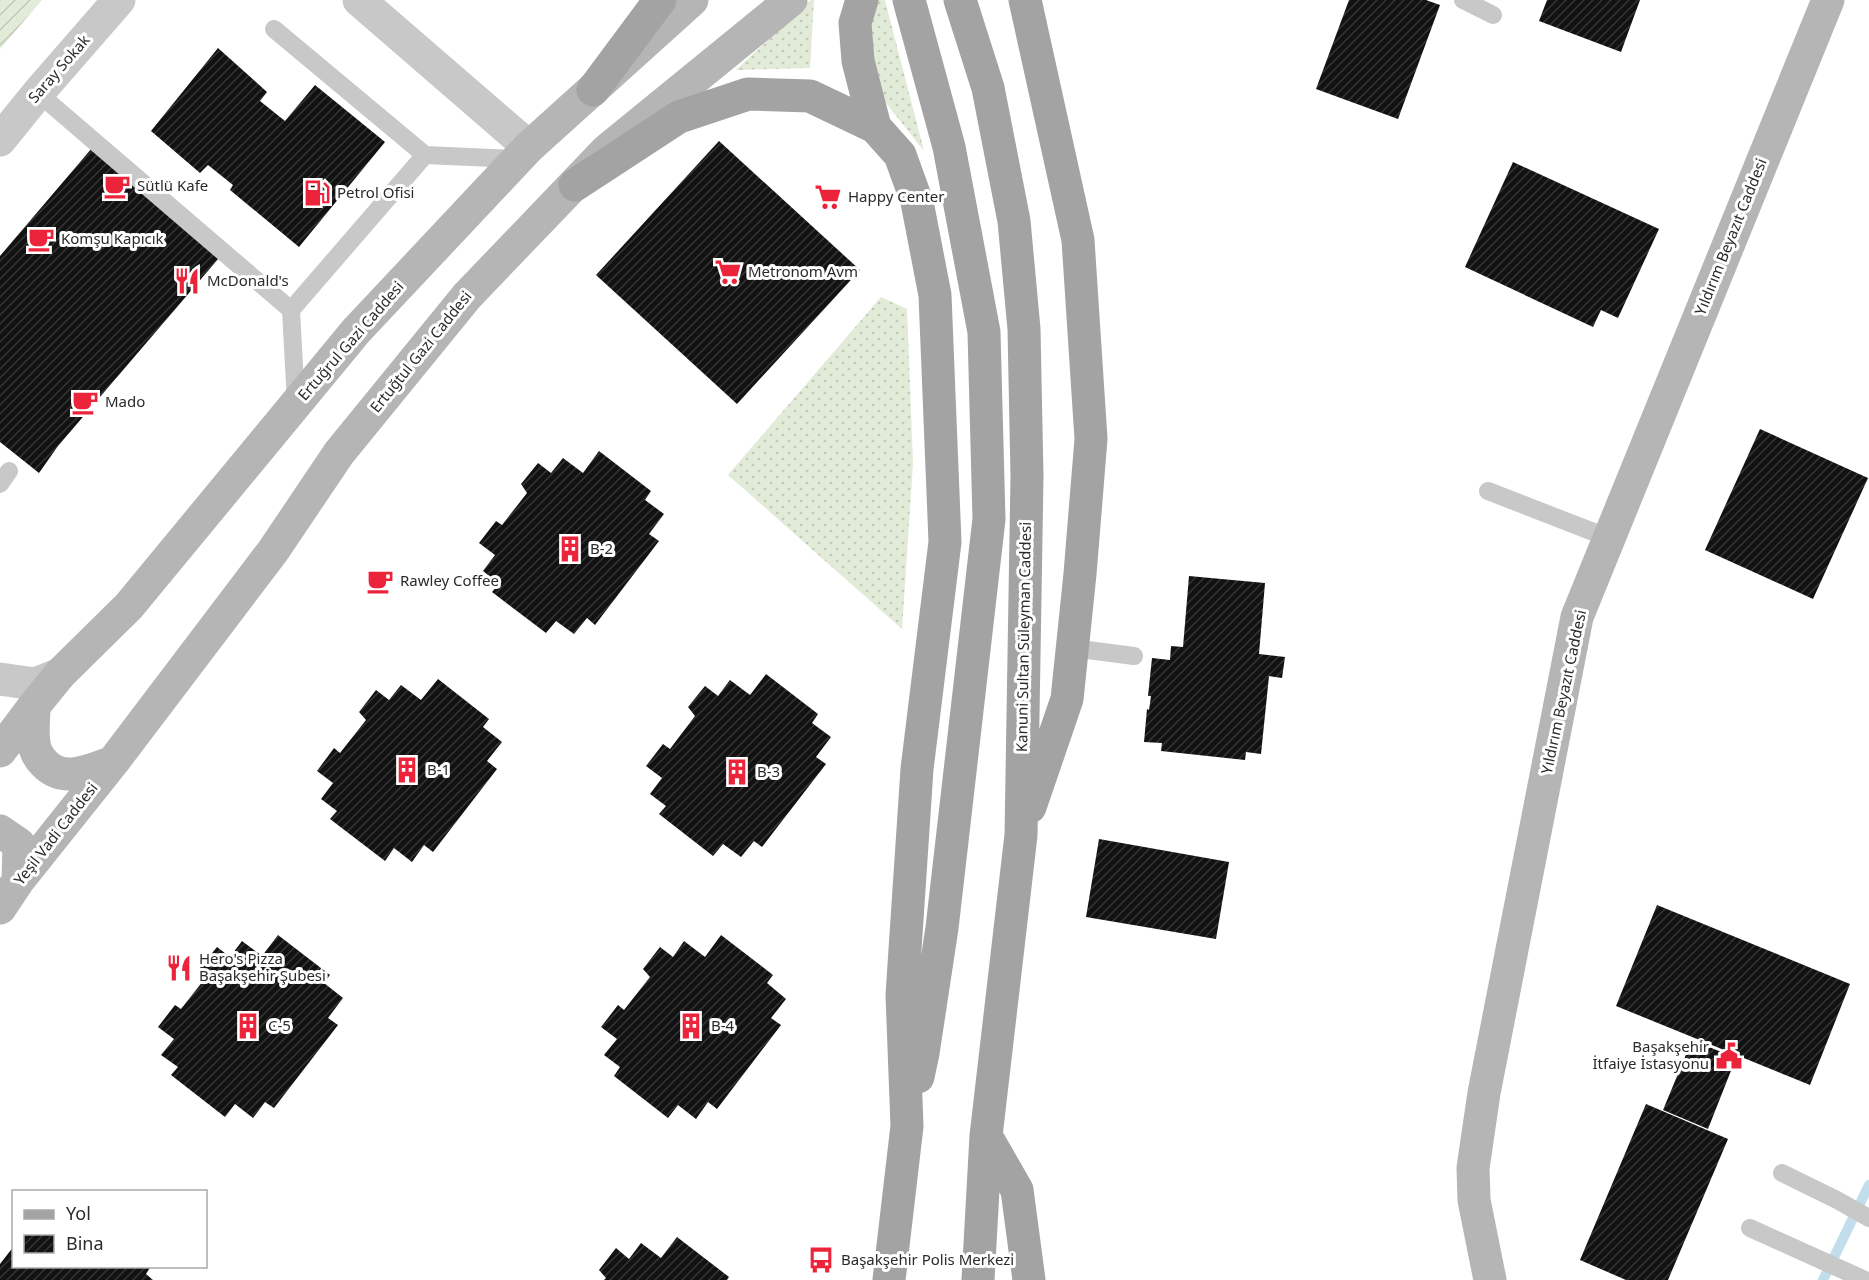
<svg xmlns="http://www.w3.org/2000/svg" width="1869" height="1280" viewBox="0 0 1869 1280" font-family="'Noto Sans',sans-serif">
  <style>
    .grass { fill: url(#grass-dots) }
    .garden { fill: url(#garden-furrows) }
    .lines { fill: none; stroke-linecap: round; stroke-linejoin: round }
    .stream { stroke: #c2ddec; stroke-width: 10 }
    .building { fill: url(#building-hatch) }
    .lane { stroke: #c8c8c8; stroke-width: 18 }
    .street { stroke: #c8c8c8; stroke-width: 33 }
    .secondary { stroke: #b5b5b5; stroke-width: 33 }
    .primary { stroke: #a3a3a3; stroke-width: 33 }
    .labels { text-anchor: middle; stroke-width: 6; stroke-linejoin: round; paint-order: stroke }
    .street-label { font-size: 15px; fill: #2b2b2b; stroke: #fff }
    .poi-label { font-size: 15px; fill: #2b2b2b; stroke: #fff; text-anchor: start }
  </style>
  <defs>
    <pattern id="grass-dots" width="8" height="8" patternUnits="userSpaceOnUse" patternTransform="scale(1.5)"><rect width="8" height="8" fill="#e2ead8"/><path d="M2 2h.1M6 6h.1" fill="none" stroke="#c2c9ba" stroke-width="1.8" stroke-linecap="round"/></pattern>
    <pattern id="garden-furrows" width="10" height="10" patternUnits="userSpaceOnUse" patternTransform="scale(1.5)"><rect width="10" height="10" fill="#e2ead8"/><path d="M-1 1l2-2M0 10L10 0M9 11l2-2" fill="none" stroke="#c2c9ba"/></pattern>
    <pattern id="building-hatch" width="6" height="6" patternUnits="userSpaceOnUse" patternTransform="scale(1.5)"><rect width="6" height="6" fill="#121212"/><path d="M-1 1l2-2M0 6l6-6M5 7l2-2" fill="none" stroke="#353535"/></pattern>
  </defs>
  <rect width="100%" height="100%" fill="#fff"/>
  <path class="grass" d="M811,0H814L810,68L736,70Z
    M874,0H885L924,151L878,93L863,31Z
    M881,297L907,309L913,463L902,629L728,475Z"/>
  <path class="garden" d="M0,0H42L0,49Z"/>
  <g class="lines">
    <path class="stream" d="M1823,1280L1869,1185"/>
  </g>
  <path class="building" d="M1349,0H1426L1440,5L1398,119L1316,89Z
    M1547,0H1640L1621,52L1539,21Z
    M218,48L267,92L260,101L285,121L315,85L385,142L299,247L230,190L233,185L208,165L200,173L151,131Z
    M719,141L860,270L737,404L596,275Z
    M92,148L219,258L58,446L39,473L0,442V256Z
    M1513,162L1659,229L1618,318L1601,310L1593,327L1465,267Z
    M1760,429L1868,478L1813,599L1705,550Z
    M599,451L651,491L645,500L664,514L649,534L659,541L595,625L587,618L574,634L556,621L546,633L492,592L499,584L483,571L495,555L479,543L496,521L502,525L527,493L521,484L538,463L551,473L563,458L583,473Z
    M1189,576L1265,583L1259,654L1285,657L1282,678L1269,676L1261,754L1246,752L1245,760L1161,751L1162,743L1144,742L1147,709L1149,710L1151,696H1148L1152,658L1170,660L1171,646L1183,647Z
    M766,674L818,714L812,723L831,737L816,757L826,764L762,847L754,841L741,857L723,844L713,856L659,814L666,806L650,794L662,778L646,766L663,744L670,749L695,716L688,707L705,686L718,696L730,680L750,695Z
    M438,679L489,719L483,727L502,742L487,761L497,769L433,852L424,845L412,862L394,848L385,861L330,819L337,811L321,799L333,783L317,771L334,748L340,753L366,720L359,712L376,690L389,700L401,685L421,700Z
    M1099,839L1229,862L1216,939L1086,917Z
    M1657,905L1850,984L1810,1085L1616,1006Z
    M278,935L330,975L324,983L343,998L328,1018L338,1025L274,1108L265,1102L253,1118L235,1104L225,1117L171,1075L178,1067L161,1055L174,1039L158,1027L175,1005L181,1009L207,976L200,968L217,947L230,957L242,941L262,956Z
    M721,935L773,975L767,983L786,999L771,1018L781,1025L717,1109L708,1102L696,1119L678,1105L668,1118L614,1076L620,1067L604,1055L617,1039L601,1027L618,1005L624,1010L650,977L643,969L660,947L673,957L684,941L705,957Z
    M1692,1040L1736,1058L1708,1129L1663,1110Z
    M1646,1104L1728,1139L1668,1280H1626L1580,1260Z
    M677,1237L729,1277L727,1280H604L606,1278L599,1270L616,1248L629,1259L641,1243L661,1258Z
    M14,1246V1266H151L146,1274L153,1280H0V1264Z"/>
  <g class="lines">
    <path class="lane" d="M1463,0L1493,15
      M274,29L425,155
      M38,93L291,310
      M296,403L291,310L425,155L518,159
      M0,484L9,471
      M1488,491L1609,538
      M1072,648L1134,656
      M1782,1173L1837,1200L1869,1218
      M1750,1228L1865,1280"/>
    <path class="street" d="M359,0L529,147
      M0,140L38,93L119,0
      M0,679L35,684L60,674"/>
    <path class="secondary" d="M34,706C34,717 32,732 34,743C35,751 39,758 44,763C63,784 91,770 113,762
      M0,751L34,706L60,674L129,606L356,331L529,147L692,0
      M0,831L19,844L18,881
      M0,908L18,881L113,762L273,551L339,453L467,296L607,150L791,0
      M1490,1280L1474,1200L1473,1168L1484,1093L1577,617L1828,0"/>
    <path class="primary" d="M862,0L855,23L858,61L875,127
      M909,0L949,147L984,332L989,519L942,928L923,1053L918,1077
      M960,0L988,88L1014,221L1024,329L1027,477L1021,835L986,1136L978,1280
      M1025,0L1078,240L1091,439L1080,574L1067,699L1030,807
      M593,90L660,0
      M575,185L679,117L748,94L810,96L875,127L900,155L917,202L935,295L945,542L917,769L902,995L907,1126L889,1280
      M986,1136L1017,1190L1029,1280"/>
  </g>
  <defs>
    <g id="cafe-bare" transform="scale(2.07)"><path d="M-5.5-4.5H6V0H3Q3 3.5 0 3.5H-2.5Q-5.5 3.5-5.5 0ZM3-3.2v2h1.7v-2ZM-6 4.5H4V6H-6Z" fill="#ec243b" stroke="#fff" stroke-width="2.5" paint-order="stroke"/></g>
    <g id="fuel-bare" transform="scale(2.07)"><path d="M-5.5-6h7V0h2V4h1.3V-2.5L3-4.5l.8-.8L6-3V5H2.5V1h-1V6h-7ZM-4.2-4.7v3.2H.2V-4.7Z" fill="#ec243b" stroke="#fff" stroke-width="2.5" paint-order="stroke"/></g>
    <g id="supermarket-bare" transform="scale(2.07)"><path d="M-6-5.5h2.5l.6 2H6L4.5 2H-2.5L-4.4-4H-6ZM-1.5 3.2a1.3 1.3 0 1 0 .1 0ZM3 3.2a1.3 1.3 0 1 0 .1 0Z" fill="#ec243b" stroke="#fff" stroke-width="2.5" paint-order="stroke"/></g>
    <g id="restaurant-bare" transform="scale(2.07)"><path d="M-5-6h1v4h1v-4h1v4h1v-4h1v5L-1.5 .5V6h-2V.5L-5-1ZM5-6V6H3V1.5H1.5Q1.5-4 5-6Z" fill="#ec243b" stroke="#fff" stroke-width="2.5" paint-order="stroke"/></g>
    <g id="building-bare" transform="scale(2.07)"><path d="M-4-6H4V6H1V3H-1V6H-4ZM-2.5-4.3h1.7v1.8h-1.7ZM.8-4.3h1.7v1.8H.8ZM-2.5-1h1.7V.8h-1.7ZM.8-1h1.7V.8H.8Z" fill="#ec243b" stroke="#fff" stroke-width="2.5" paint-order="stroke"/></g>
    <g id="civic-bare" transform="scale(2.07)"><path d="M-.6-6.5H3V-4.5H.6V-3L4-1V1h2V6H-6V1h2V-1L-.6-3ZM-1.2 2.5V6h2.4V2.5Z" fill="#ec243b" stroke="#fff" stroke-width="2.5" paint-order="stroke"/></g>
    <g id="bus-bare" transform="scale(2.07)"><path d="M-5-6H5V4H4V6H2V4H-2V6H-4V4H-5ZM-3.5-4V0h7V-4ZM-3.5 1.2v1.5H-2V1.2ZM2 1.2v1.5H3.5V1.2Z" fill="#ec243b" stroke="#fff" stroke-width="2.5" paint-order="stroke"/></g>
  </defs>
  <g fill-rule="evenodd">
    <use href="#cafe-bare" x="117" y="186"/>
    <use href="#fuel-bare" x="317" y="193"/>
    <use href="#supermarket-bare" x="828" y="197"/>
    <use href="#cafe-bare" x="41" y="239"/>
    <use href="#supermarket-bare" x="728" y="272"/>
    <use href="#restaurant-bare" x="187" y="281"/>
    <use href="#cafe-bare" x="85" y="402"/>
    <use href="#building-bare" x="570" y="549"/>
    <use href="#cafe-bare" x="380" y="581"/>
    <use href="#building-bare" x="407" y="770"/>
    <use href="#building-bare" x="737" y="772"/>
    <use href="#restaurant-bare" x="179" y="968"/>
    <use href="#building-bare" x="248" y="1026"/>
    <use href="#building-bare" x="691" y="1026"/>
    <use href="#civic-bare" x="1729" y="1056"/>
    <use href="#bus-bare" x="821" y="1260"/>
  </g>
  <g class="labels">
    <g class="street-label">
      <text transform="translate(59 69) rotate(-49)" y="5">Saray Sokak</text>
      <text transform="translate(1731 237) rotate(-68)" y="5">Yıldırım Beyazıt Caddesi</text>
      <text transform="translate(351 341) rotate(-49)" y="5">Ertuğrul Gazi Caddesi</text>
      <text transform="translate(421 352) rotate(-51)" y="5">Ertuğtul Gazi Caddesi</text>
      <text transform="translate(1024 637) rotate(-89)" y="5">Kanuni Sultan Süleyman Caddesi</text>
      <text transform="translate(1564 692) rotate(-78)" y="5">Yıldırım Beyazıt Caddesi</text>
      <text transform="translate(56 834) rotate(-52)" y="5">Yeşil Vadi Caddesi</text>
    </g>
    <g class="poi-label">
      <text x="137" y="191">Sütlü Kafe</text>
      <text x="337" y="198">Petrol Ofisi</text>
      <text x="848" y="202">Happy Center</text>
      <text x="61" y="244">Komşu Kapıcık</text>
      <text x="748" y="277">Metronom Avm</text>
      <text x="207" y="286">McDonald's</text>
      <text x="105" y="407">Mado</text>
      <text x="590" y="554">B-2</text>
      <text x="400" y="586">Rawley Coffee</text>
      <text x="427" y="775">B-1</text>
      <text x="757" y="777">B-3</text>
      <text x="199" y="964">Hero's Pizza<tspan x="199" dy="17">Başakşehir Şubesi</tspan></text>
      <text x="268" y="1031">C-5</text>
      <text x="711" y="1031">B-4</text>
      <text x="1709" y="1052" text-anchor="end">Başakşehir<tspan x="1709" dy="17">İtfaiye İstasyonu</tspan></text>
      <text x="841" y="1265">Başakşehir Polis Merkezi</text>
    </g>
  </g>
  <rect x="12" y="1190" width="195" height="78" fill="#ffffff" stroke="#aaaaaa" stroke-width="1.5"/>
  <rect x="24" y="1210" width="30" height="9" fill="#a3a3a3" stroke="#aaaaaa" stroke-width="1.5"/>
  <text x="66" y="1220" font-size="18" fill="#2b2b2b">Yol</text>
  <rect x="24" y="1235" width="30" height="18" fill="url(#building-hatch)" stroke="#aaaaaa" stroke-width="1.5"/>
  <text x="66" y="1250" font-size="18" fill="#2b2b2b">Bina</text>
</svg>
